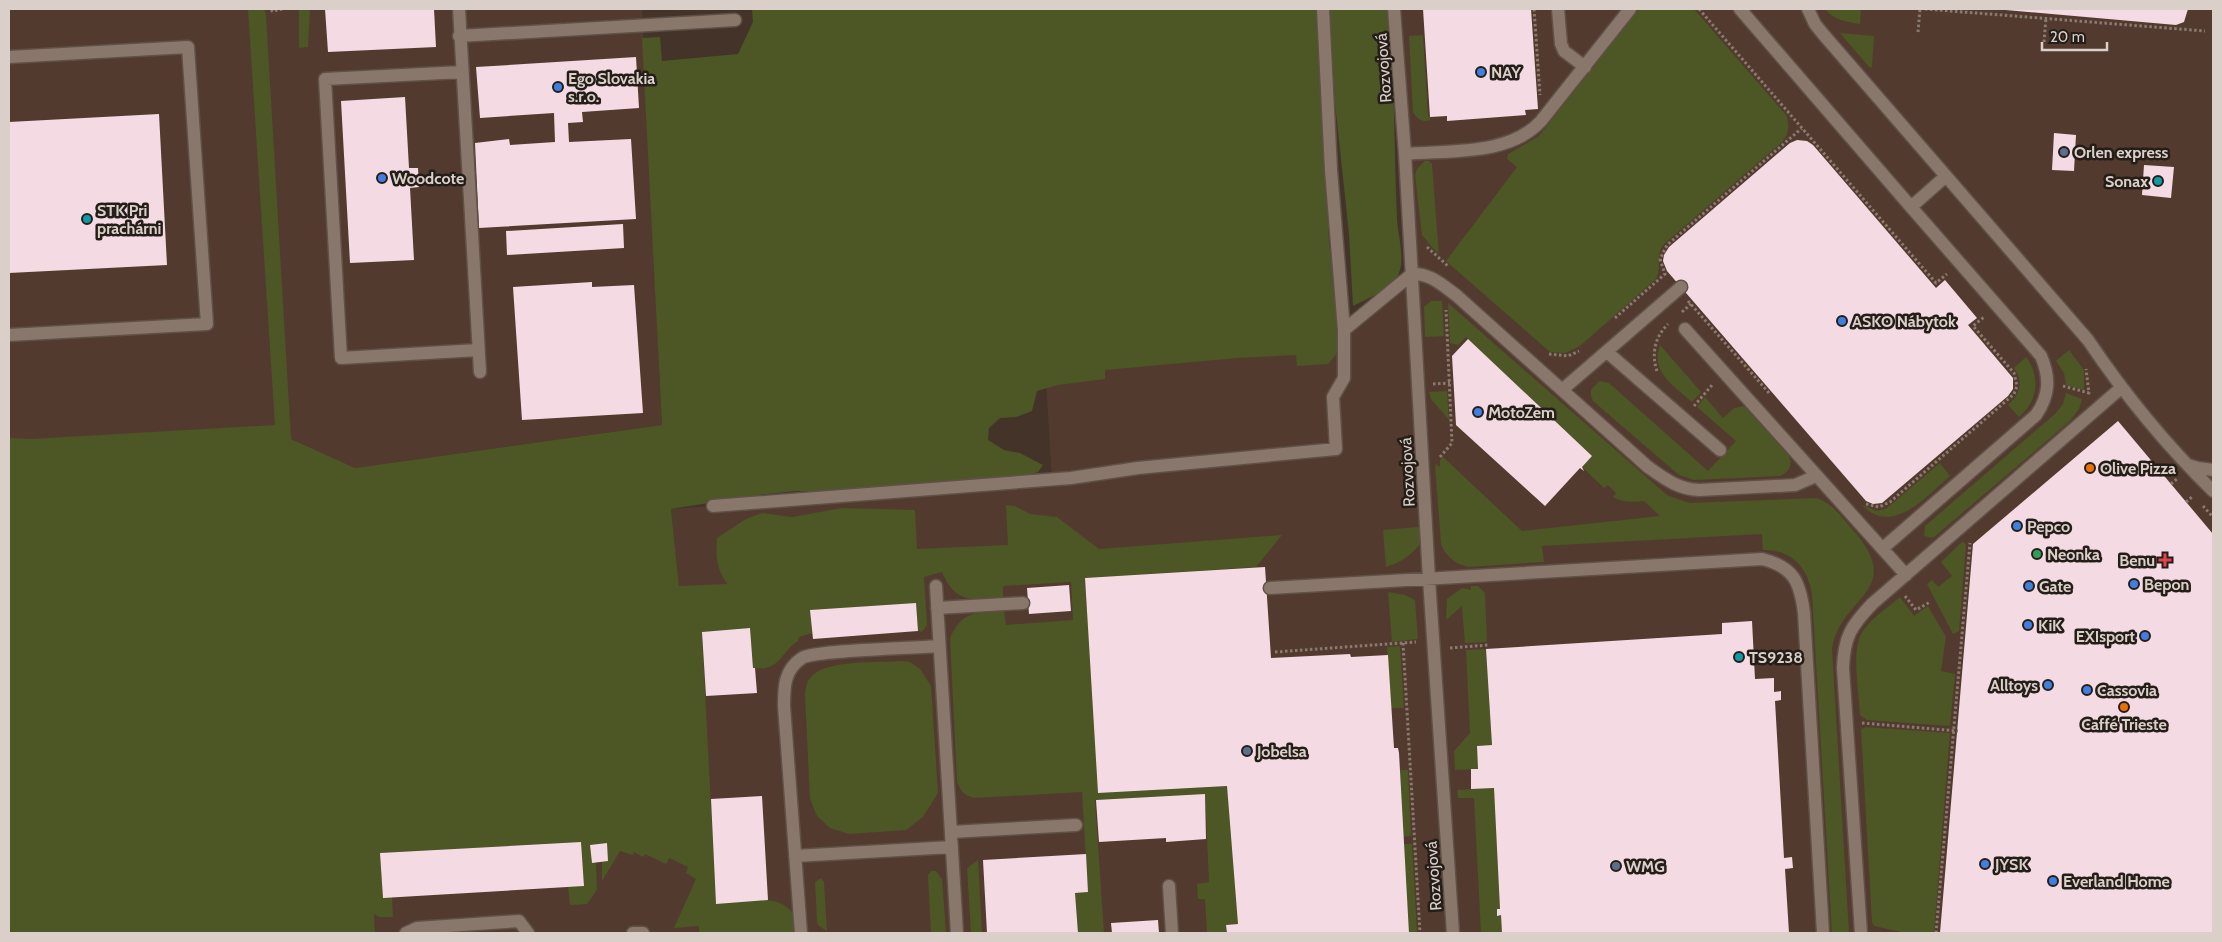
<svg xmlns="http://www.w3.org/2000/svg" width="2222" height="942" viewBox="0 0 2222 942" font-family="Cabin,sans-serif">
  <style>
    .built { fill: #523b2e }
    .green { fill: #4d5625 }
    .building { fill: #f4dbe3 }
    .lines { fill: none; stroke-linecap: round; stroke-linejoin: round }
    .minor-casing { stroke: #5f5148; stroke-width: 15 }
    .path { stroke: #897b72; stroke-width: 3; stroke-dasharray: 2.5 2.5; stroke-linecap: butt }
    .minor { stroke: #8a776b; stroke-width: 12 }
    .shop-dot { fill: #3f7fe0; stroke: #241d18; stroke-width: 2 }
    .service-dot { fill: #5c6f8a; stroke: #241d18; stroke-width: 2 }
    .culture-dot { fill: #0f9aa8; stroke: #241d18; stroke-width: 2 }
    .food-dot { fill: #e8710a; stroke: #241d18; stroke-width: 2 }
    .leisure-dot { fill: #2e9e5b; stroke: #241d18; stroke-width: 2 }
    .health-dot { fill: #e0444e; stroke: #241d18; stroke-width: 2 }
    .labels { text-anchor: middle; stroke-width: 5; stroke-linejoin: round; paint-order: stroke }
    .street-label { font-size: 16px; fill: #dacfc9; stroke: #241d18 }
    .poi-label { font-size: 16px; font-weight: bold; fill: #dacfc9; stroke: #241d18; text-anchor: start }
  </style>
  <rect width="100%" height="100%" fill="#443329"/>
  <path class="built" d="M9,9H642L662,425L355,468L291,439L9,455Z
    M1394,9H2213V933H375L368,842L679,586L671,509L1052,480L1043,332L1344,330L1412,274Z"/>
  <path class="green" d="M248,9H264L266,15L291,439L355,468L662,425L642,38L660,37L662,61L738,54L753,22L752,9H1316L1329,243L1337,305L1339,347L1335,356L1328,364L1297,366L1296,355L1237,358L1105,370V379L1058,385L1037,391L1032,411L1016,417L1000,418L989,428L988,440L1004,450L1020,453L1043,465L1038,472L1025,478L964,480L848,491H796L758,495L671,509L679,586L727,584C716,566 716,559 717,538L746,519L762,513L792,517L842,508L915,510L917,549L1008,545L1006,505L1015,506L1030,514L1057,517L1099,549L1282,535L1256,567L1085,578L1098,793L1227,786L1238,924L1227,925V933H1207L1205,899H1198L1197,884L1209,882L1205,794L1095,800L1104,933H1078L1075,893L1088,892L1082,792L974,798C964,795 961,792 957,782L950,638C963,609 976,614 1004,611L1006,625L1073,620L1071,582L1003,586V597C972,599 956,605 942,572L924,577L927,625L922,632L918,631L916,603L811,610L812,633L799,637L798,641C787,647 781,663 769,667C764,669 758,668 753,668L750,628L702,632L716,904C739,902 784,890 795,918C797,922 796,929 797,933H699V926L674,928L696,879L686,873L688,867L669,858L666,864L645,854L643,857L634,852L633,855L620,851L602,881V862L608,861L606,843L590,845L592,862H596L597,890L587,904L570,905L568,887L584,886L581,842L380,853L383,897H392L393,917H379L374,914L375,933H9V438L31,439L275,425Z
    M299,9H310L308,47L299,48Z
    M1330,9H1388C1395,79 1394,149 1397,219C1398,236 1405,257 1399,273C1394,288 1367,299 1353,306L1349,234L1335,103Z
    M1639,9H1694L1786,115C1790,124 1789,134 1782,142L1663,245C1655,257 1662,268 1656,279L1580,346L1565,353L1550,352L1446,261L1517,167L1507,159L1508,154L1539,136Z
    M1825,9H1861L1860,24C1846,22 1834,20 1825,9Z
    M1840,33L1874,36L1872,67H1869Z
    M1423,35L1428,116L1430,117V120C1422,123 1417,119 1413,112L1409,36Z
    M1425,161H1429L1432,164L1439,255L1422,235L1415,175L1417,169Z
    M1431,301H1442L1444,336L1425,337L1424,307Z
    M1448,303L1667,495L1689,503L1816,498C1833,503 1842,518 1853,530C1907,592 1840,595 1832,649L1849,933H1832L1812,594C1808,568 1791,549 1763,550L1762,534L1542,546L1544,562L1468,567C1455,564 1444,555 1441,543L1435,466L1436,464L1440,467V460L1443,457L1522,531L1660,516L1644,501C1633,502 1623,503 1613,497L1616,493L1608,485L1604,488L1582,467L1591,456L1466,337L1458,345L1450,343Z
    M1660,345L1701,392L1692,402C1674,386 1650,372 1660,345Z
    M2069,350L2084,370V390L2066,385L2064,373L2056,361Z
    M2026,357C2041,377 2038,401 2019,417L2008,405C2020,395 2024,381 2014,368Z
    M1599,381L1609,383L1708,471L1736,441L1697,407L1705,397L1723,418L1734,408L1744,406L1789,456C1793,465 1789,472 1780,476L1694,480L1679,475L1593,401L1591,396V390Z
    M1447,391L1449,420L1431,399L1429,392Z
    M2066,393L2082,399L2079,409L2070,421L1933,538L1924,536L1925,526L2055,414L2063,404Z
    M1940,463L1950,476C1927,496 1892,537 1862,505L1877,511L1887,508Z
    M1419,527L1420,544C1409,557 1401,562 1386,567L1383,530Z
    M1963,541L1966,545L1959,631L1953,634L1927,584L1932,580L1938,587L1952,576L1941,562Z
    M1471,586H1478L1485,593L1487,642L1465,643L1462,606L1446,620L1447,599L1462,588L1471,590Z
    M1388,592L1405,595L1415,600L1418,639L1392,642Z
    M1900,597L1914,616L1928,606L1946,637L1941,671L1955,674L1950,726L1867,720L1860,715C1859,694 1852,655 1860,636C1868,620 1886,609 1900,597Z
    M1400,646L1404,708H1391L1387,647Z
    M1486,649L1492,745L1477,746L1478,769L1455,770L1454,751L1470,733L1466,650Z
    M903,661L910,662L920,669L931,686L938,793L923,817L906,830L849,834L830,828L817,816L810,799L805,695C806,688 806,682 811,677C825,659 881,663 903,661Z
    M1866,727L1950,733L1934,933H1905L1874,926L1872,922L1861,729Z
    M1400,770H1408L1411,836L1402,837Z
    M1494,788L1500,909L1497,910V915H1501L1502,933H1481L1474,798H1458L1457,790Z
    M1403,844H1412L1417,933H1409Z
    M978,860L982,933H971L967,868Z
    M931,871H936L942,879L946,933H931L928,875Z
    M821,878L824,882L827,931L819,926L817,922L815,882Z"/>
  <path class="building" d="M325,9H434L436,47L328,52Z
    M1423,9H1531L1538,109L1525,110L1526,115L1447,121V116L1430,117Z
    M1994,9H2188L2184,22L2176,25Z
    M636,57L639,108L582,112L583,122L568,123L569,142L631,139L636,219L479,228L475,143L509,139L510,145L555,142L554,113L480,118L476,67Z
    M405,97L409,168H418L419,187L410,188L414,260L350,263L341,101Z
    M159,114L167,265L9,273V122Z
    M2054,133L2076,135L2074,171L2052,170Z
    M1797,140L1807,141L1813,145L1936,288L1945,280L1977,318L1968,325L2013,378V389L2008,396L1882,503L1873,504L1866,501L1667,271L1663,261L1664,255L1669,247L1790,143Z
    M2144,165L2174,167L2171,198L2142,195Z
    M623,224L624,248L507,255L506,231Z
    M592,282V287L634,285L643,413L522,420L513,287Z
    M1468,339L1592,456L1582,467L1584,471L1580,468L1545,506L1456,425L1452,356Z
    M2118,421L2213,534V933H1940L1973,544Z
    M1265,567L1271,658L1350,654L1351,657L1388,655L1394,748H1398L1399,753L1409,933H1227L1226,925L1238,924L1227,786L1098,793L1085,578Z
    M1069,585L1071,611L1029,614L1027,588Z
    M916,603L918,631L813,639L810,610Z
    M1752,621L1755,679L1774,678V692L1781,691V700L1775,701L1784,858L1792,857L1793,868L1785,869L1789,933H1502L1501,915L1497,916V909H1500L1494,788L1471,789V769H1478L1477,746L1492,745L1486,649L1722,634V623Z
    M750,628L753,668H755L757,693L706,696L702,632Z
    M1205,794L1206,839L1166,842V838L1099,842L1096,800Z
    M762,796L768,900L716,904L711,799Z
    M581,842L584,886L383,898L380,853Z
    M607,843L608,861L592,863L590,845Z
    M1086,854L1088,892L1075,893L1078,933H987L983,860Z
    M1158,920L1159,933H1112L1111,923Z"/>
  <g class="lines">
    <g class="minor-casing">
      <path id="minor" d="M459,9L480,372
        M1323,9L1331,170L1344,330
        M1394,9L1405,154L1429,579L1453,933
        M1558,9L1561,44L1564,51L1585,67
        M1740,9L1911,207
        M1808,9L1815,24L1823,34L2088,340C2125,395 2166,445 2213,491
        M459,36L735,20
        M9,57L188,47L207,324L9,335
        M462,72L325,79L341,358L478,350
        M1405,154C1449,150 1509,156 1541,121L1630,9
        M1685,329L1906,575
        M1607,352L1720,450
        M1562,390L1681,287
        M2188,465L2198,468L2213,470
        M713,506L1071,478L1138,468L1336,449L1333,397L1344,378V330L1412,274C1430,273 1442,285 1456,295L1648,467C1665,479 1678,489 1699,490L1795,485L1816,476
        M1883,548L2036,415C2050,395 2050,377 2041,356L1911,207L1946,176
        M936,586L957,933
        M1270,588L1762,559C1794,567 1800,582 1804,613L1823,933
        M937,608L1023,603
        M951,832L1076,825
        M795,856L952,847
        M1169,886L1172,933
        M406,933L417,928L519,921L528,933
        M633,933H643
        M801,933L784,706C784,687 784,670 802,658C815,650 916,648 939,646
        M1861,933L1843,668C1844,637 1851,626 1872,604L2121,388"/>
    </g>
    <path class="path" d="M272,9V11L283,9
      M1534,9L1540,95
      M1699,9L1936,283L1947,274
      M1925,9L2205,31
      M1918,32L1920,9
      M2044,42L2046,18
      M1427,247L1449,267
      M1688,301L1770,394
      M1682,312L1691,304
      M1615,318L1665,274L1660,259L1667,245L1802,128
      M1549,354L1568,356L1579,351
      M1657,371C1651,353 1655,337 1668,324
      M1433,384L1450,383
      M2063,386L2089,393L2086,369
      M1694,406L1713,384
      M1440,457L1452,443L1446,310
      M2171,484L2178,478
      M2186,502L2193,496
      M1866,504L1879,507L1890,502L2014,394L2017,386L2014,373L1973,326L1984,317
      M2203,506L2213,517
      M1905,596L1916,610L1930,602
      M1403,643L1420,933
      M1450,648L1488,645
      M1275,652L1416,642
      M1862,723L1958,731
      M1936,933L1970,543"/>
    <use href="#minor" class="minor"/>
  </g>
  <g class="shop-dot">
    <circle cx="1481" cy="72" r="5"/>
    <circle cx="558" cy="87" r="5"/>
    <circle cx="382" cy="178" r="5"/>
    <circle cx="1842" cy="321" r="5"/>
    <circle cx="1478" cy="412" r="5"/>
    <circle cx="2017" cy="526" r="5"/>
    <circle cx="2134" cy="584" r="5"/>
    <circle cx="2029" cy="586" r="5"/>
    <circle cx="2028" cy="625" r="5"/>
    <circle cx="2145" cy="636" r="5"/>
    <circle cx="2048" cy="685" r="5"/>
    <circle cx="2087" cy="690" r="5"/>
    <circle cx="1985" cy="864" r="5"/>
    <circle cx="2053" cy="881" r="5"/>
  </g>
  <g class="service-dot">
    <circle cx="2064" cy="152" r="5"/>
    <circle cx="1247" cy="751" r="5"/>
    <circle cx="1616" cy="866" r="5"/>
  </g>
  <g class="culture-dot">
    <circle cx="2158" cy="181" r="5"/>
    <circle cx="87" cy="219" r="5"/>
    <circle cx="1739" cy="657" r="5"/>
  </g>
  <g class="food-dot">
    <circle cx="2090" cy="468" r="5"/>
    <circle cx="2124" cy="707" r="5"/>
  </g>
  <circle class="leisure-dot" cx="2037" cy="554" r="5"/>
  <path class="health-dot" d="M2162.5 552.5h5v5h5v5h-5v5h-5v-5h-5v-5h5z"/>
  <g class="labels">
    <g class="street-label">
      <text transform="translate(1383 68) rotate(-94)" y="6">Rozvojová</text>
      <text transform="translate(1407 472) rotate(-93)" y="6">Rozvojová</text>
      <text transform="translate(1433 876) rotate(-94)" y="6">Rozvojová</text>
    </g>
    <g class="poi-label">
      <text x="1491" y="78">NAY</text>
      <text x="568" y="84">Ego Slovakia<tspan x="568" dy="18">s.r.o.</tspan></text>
      <text x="2074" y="158">Orlen express</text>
      <text x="392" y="184">Woodcote</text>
      <text x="2148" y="187" text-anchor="end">Sonax</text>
      <text x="97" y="216">STK Pri<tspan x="97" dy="18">prachárni</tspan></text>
      <text x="1852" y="327">ASKO Nábytok</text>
      <text x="1488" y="418">MotoZem</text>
      <text x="2100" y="474">Olive Pizza</text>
      <text x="2027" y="532">Pepco</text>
      <text x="2047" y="560">Neonka</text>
      <text x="2155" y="566" text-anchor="end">Benu</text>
      <text x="2144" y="590">Bepon</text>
      <text x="2039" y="592">Gate</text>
      <text x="2038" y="631">KiK</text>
      <text x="2135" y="642" text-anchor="end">EXIsport</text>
      <text x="1749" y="663">TS9238</text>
      <text x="2038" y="691" text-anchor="end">Alltoys</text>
      <text x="2097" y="696">Cassovia</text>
      <text x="2124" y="730" text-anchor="middle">Caffé Trieste</text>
      <text x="1257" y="757">Jobelsa</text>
      <text x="1995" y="870">JYSK</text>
      <text x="1626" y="872">WMG</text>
      <text x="2063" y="887">Everland Home</text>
    </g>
  </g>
  <rect width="2222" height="942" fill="none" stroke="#dacfc9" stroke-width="20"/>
  <path d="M2042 42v8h65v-8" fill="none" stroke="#dacfc9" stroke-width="2.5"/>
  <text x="2050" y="42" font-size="15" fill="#dacfc9" stroke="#241d18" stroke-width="4" paint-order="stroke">20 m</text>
</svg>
